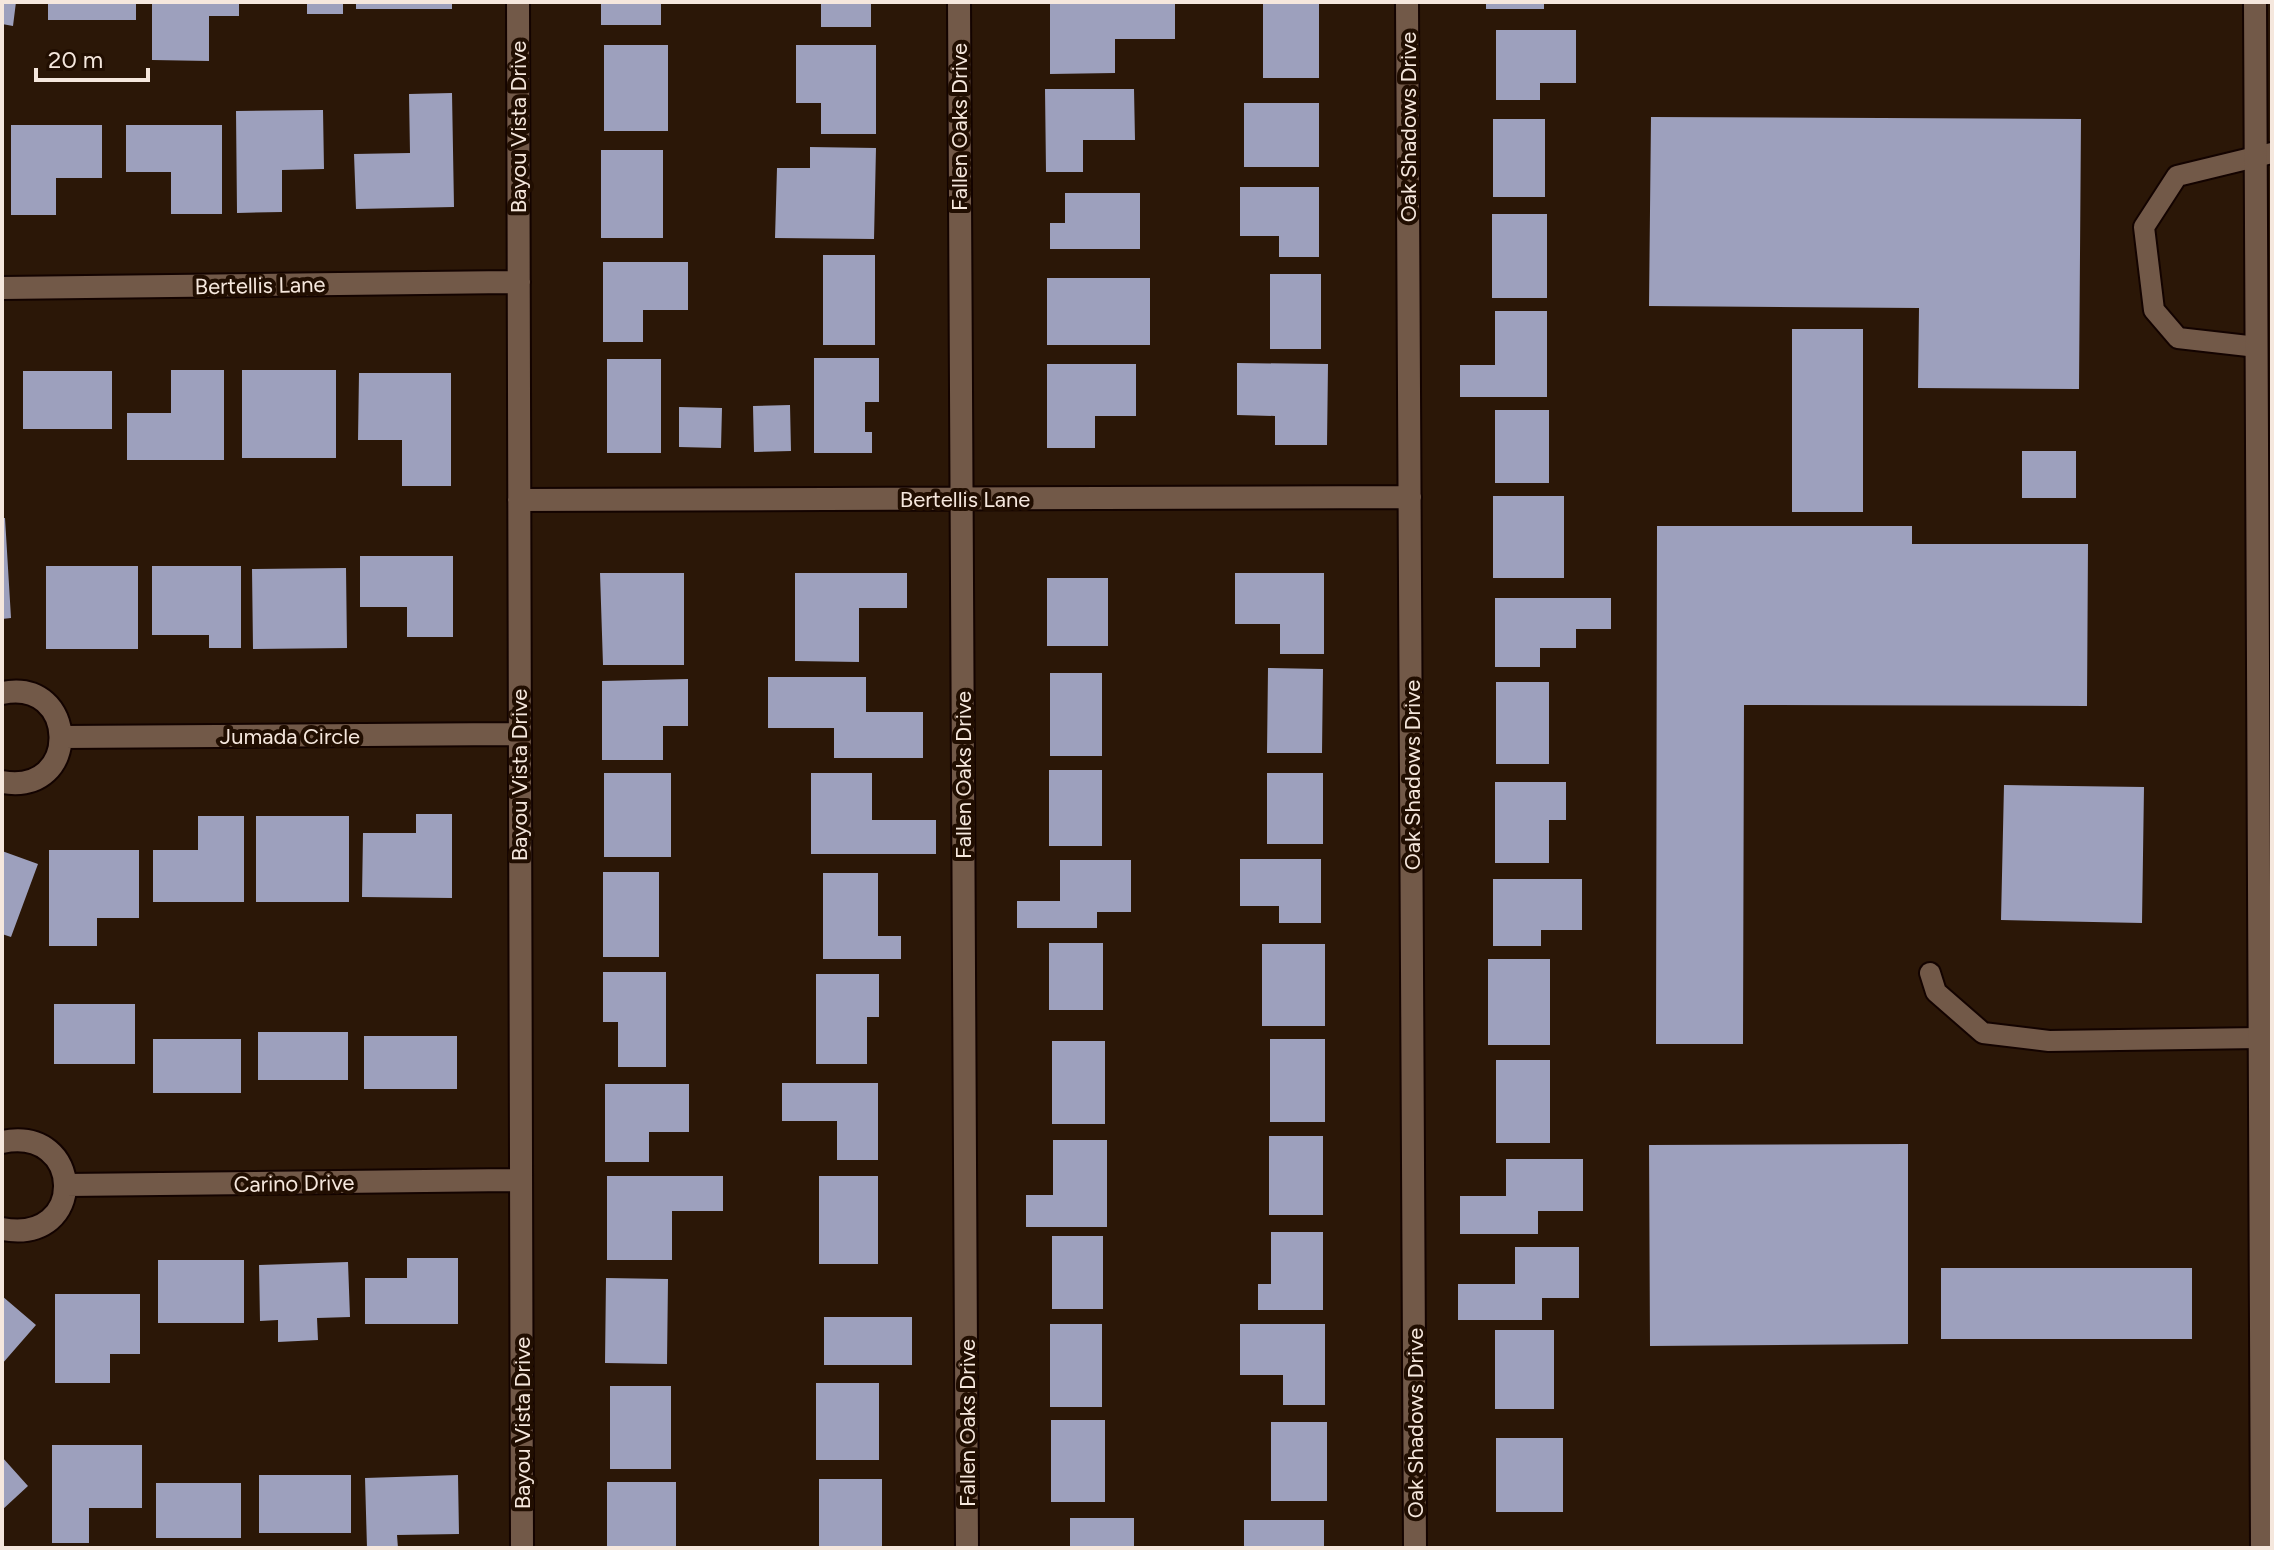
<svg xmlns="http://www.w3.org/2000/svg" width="2274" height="1550" viewBox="0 0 2274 1550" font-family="Figtree,sans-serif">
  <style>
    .building { fill: #9da0bd }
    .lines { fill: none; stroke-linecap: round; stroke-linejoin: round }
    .service-casing { stroke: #130300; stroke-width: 24 }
    .minor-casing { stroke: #130300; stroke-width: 26 }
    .service { stroke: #725948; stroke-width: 20 }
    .minor { stroke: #725948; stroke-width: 22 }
    .labels { text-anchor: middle; stroke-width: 8; stroke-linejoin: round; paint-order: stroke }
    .street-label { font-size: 22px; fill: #f5e7dd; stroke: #210e01 }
  </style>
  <rect width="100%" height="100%" fill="#2b1707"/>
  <path class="building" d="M2,2H16L13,26L2,24Z
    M48,2H136V20H48Z
    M152,2H239V16H209V61L152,60Z
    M307,2H343V14H307Z
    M356,2H452V9H356Z
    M601,2H661V25H601Z
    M821,2H871V27H821Z
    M1050,2H1175V39H1115V73L1050,74Z
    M1263,2H1319V78H1263Z
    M1486,2H1544V9H1486Z
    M1496,30H1576V83H1540V100H1496Z
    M604,45H668V131H604Z
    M796,45H876V134H821V103H796Z
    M1045,89H1134L1135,140H1083V172H1046Z
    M452,93L454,207L356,209L354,154L410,153L409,94Z
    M1244,103H1319V167H1244Z
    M323,110L324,169L282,170V212L237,213L236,111Z
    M1651,117L2081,119L2079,389L1918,388L1919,308L1649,306Z
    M1493,119H1545V197H1493Z
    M11,125H102V178H56V215H11Z
    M126,125H222V214H171V172H126Z
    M810,147L876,148L874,239L775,238L777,168H810Z
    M601,150H663V238H601Z
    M1240,187H1319V257H1279V236H1240Z
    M1065,193H1140V249H1050V223H1065Z
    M1492,214H1547V298H1492Z
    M823,255H875V345H823Z
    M603,262H688V310H643V342H603Z
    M1270,274H1321V349H1270Z
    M1047,278H1150V345H1047Z
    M1495,311H1547V397H1460V365H1495Z
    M1792,329H1863V512H1792Z
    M814,358H879V402H865V432H872V453H814Z
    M607,359H661V453H607Z
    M1237,363L1328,364L1327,445H1275V416L1237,415Z
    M1047,364H1136V416H1095V448H1047Z
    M171,370H224V460H127V413H171Z
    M242,370H336V458H242Z
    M23,371H112V429H23Z
    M359,373H451V486H402V440H358Z
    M790,405L791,451L754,452L753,406Z
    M679,407L722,408L721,448L679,447Z
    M1495,410H1549V483H1495Z
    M2022,451H2076V498H2022Z
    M1493,496H1564V578H1493Z
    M2,518H5L11,618L2,619Z
    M1657,526H1912V544H2088L2087,706L1744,705L1743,1044H1656Z
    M360,556H453V637H407V607H360Z
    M46,566H138V649H46Z
    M152,566H241V648H209V635H152Z
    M346,568L347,648L253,649L252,569Z
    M600,573H684V665H603Z
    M795,573H907V608H859V662L795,661Z
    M1235,573H1324V654H1280V624H1235Z
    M1047,578H1108V646H1047Z
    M1495,598H1611V629H1576V648H1540V667H1495Z
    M1268,668L1323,669L1322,753H1267Z
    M1050,673H1102V756H1050Z
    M768,677H866V712H923V758H834V728H768Z
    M688,679V726H663V760H602V681Z
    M1496,682H1549V764H1496Z
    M1049,770H1102V846H1049Z
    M604,773H671V857H604Z
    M811,773H872V820H936V854H811Z
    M1267,773H1323V844H1267Z
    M1495,782H1566V820H1549V863H1495Z
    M2004,785L2144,787L2142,923L2001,920Z
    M416,814H452V898L362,897L363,833H416Z
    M198,816H244V902H153V850H198Z
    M256,816H349V902H256Z
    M49,850H139V918H97V946H49Z
    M2,851L38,864L11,937L2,934Z
    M1240,859H1321V923H1279V906H1240Z
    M1060,860H1131V912H1097V928H1017V901H1060Z
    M603,872H659V957H603Z
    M823,873H878V936H901V959H823Z
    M1493,879H1582V930H1541V946H1493Z
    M1049,943H1103V1010H1049Z
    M1262,944H1325V1026H1262Z
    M1488,959H1550V1045H1488Z
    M603,972H666V1067H618V1022H603Z
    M816,974H879V1017H867V1064H816Z
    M54,1004H135V1064H54Z
    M258,1032H348V1080H258Z
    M364,1036H457V1089H364Z
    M153,1039H241V1093H153Z
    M1270,1039H1325V1122H1270Z
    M1052,1041H1105V1124H1052Z
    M1496,1060H1550V1143H1496Z
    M782,1083H878V1160H837V1121H782Z
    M605,1084H689V1132H649V1162H605Z
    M1269,1136H1323V1215H1269Z
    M1053,1140H1107V1227H1026V1195H1053Z
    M1908,1144V1344L1650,1346L1649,1145Z
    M1506,1159H1583V1211H1538V1234H1460V1196H1506Z
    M607,1176H723V1211H672V1260H607Z
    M819,1176H878V1264H819Z
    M1271,1232H1323V1310H1258V1284H1271Z
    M1052,1236H1103V1309H1052Z
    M1515,1247H1579V1298H1542V1320H1458V1284H1515Z
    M407,1258H458V1324H365V1278H407Z
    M158,1260H244V1323H158Z
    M348,1262L350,1317L317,1318L318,1340L278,1342V1320L260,1321L259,1265Z
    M1941,1268H2192V1339H1941Z
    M606,1278L668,1279L667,1364L605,1363Z
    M55,1294H140V1354H110V1383H55Z
    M2,1296L36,1325L2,1364Z
    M824,1317H912V1365H824Z
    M1050,1324H1102V1407H1050Z
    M1240,1324H1325V1405H1283V1375H1240Z
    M1495,1330H1554V1409H1495Z
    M816,1383H879V1460H816Z
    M610,1386H671V1469H610Z
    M1051,1420H1105V1502H1051Z
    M1271,1422H1327V1501H1271Z
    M1496,1438H1563V1512H1496Z
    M52,1445H142V1508H89V1543H52Z
    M2,1457L28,1486L2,1510Z
    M259,1475H351V1533H259Z
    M458,1475L459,1534L397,1535L398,1548H367L365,1478Z
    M819,1479H882V1548H819Z
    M607,1482H676V1548H607Z
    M156,1483H241V1538H156Z
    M1070,1518H1134V1548H1070Z
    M1244,1520H1324V1548H1244Z"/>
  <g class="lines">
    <g class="service-casing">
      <path id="service" d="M2257,347L2178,338L2154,310L2144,227L2177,176L2272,153
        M1930,973L1936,992L1983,1033L2049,1041L2260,1038"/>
    </g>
    <g class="minor-casing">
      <path id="minor" d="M518,2L522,1548
        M959,2L967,1548
        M1407,2L1415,1548
        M2255,2L2262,1548
        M2,288L519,282
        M519,500L1410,497
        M2,693C78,677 82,796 2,782
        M62,737L519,734
        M2,1142C84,1125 88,1245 2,1229
        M66,1185L521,1180"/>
    </g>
    <use href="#service" class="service"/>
    <use href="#minor" class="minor"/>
  </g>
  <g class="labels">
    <g class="street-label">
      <text transform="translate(518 127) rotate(-90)" y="8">Bayou Vista Drive</text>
      <text transform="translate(959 127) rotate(-90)" y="8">Fallen Oaks Drive</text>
      <text transform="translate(1408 127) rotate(-90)" y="8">Oak Shadows Drive</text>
      <text transform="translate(260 285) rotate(-1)" y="8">Bertellis Lane</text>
      <text x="965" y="507">Bertellis Lane</text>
      <text x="290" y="744">Jumada Circle</text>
      <text transform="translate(519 775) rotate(-90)" y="8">Bayou Vista Drive</text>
      <text transform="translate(963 775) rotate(-90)" y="8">Fallen Oaks Drive</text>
      <text transform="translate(1412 775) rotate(-90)" y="8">Oak Shadows Drive</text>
      <text transform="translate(294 1183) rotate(-1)" y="8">Carino Drive</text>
      <text transform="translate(522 1423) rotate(-90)" y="8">Bayou Vista Drive</text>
      <text transform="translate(967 1423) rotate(-90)" y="8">Fallen Oaks Drive</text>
      <text transform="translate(1415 1423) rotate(-90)" y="8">Oak Shadows Drive</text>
    </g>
  </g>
  <rect width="2274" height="1550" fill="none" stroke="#f5e7dd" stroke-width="8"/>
  <path d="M36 68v12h112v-12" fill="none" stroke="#f5e7dd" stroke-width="4"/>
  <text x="48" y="68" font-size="24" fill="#f5e7dd" stroke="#210e01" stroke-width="6" paint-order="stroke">20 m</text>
</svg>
